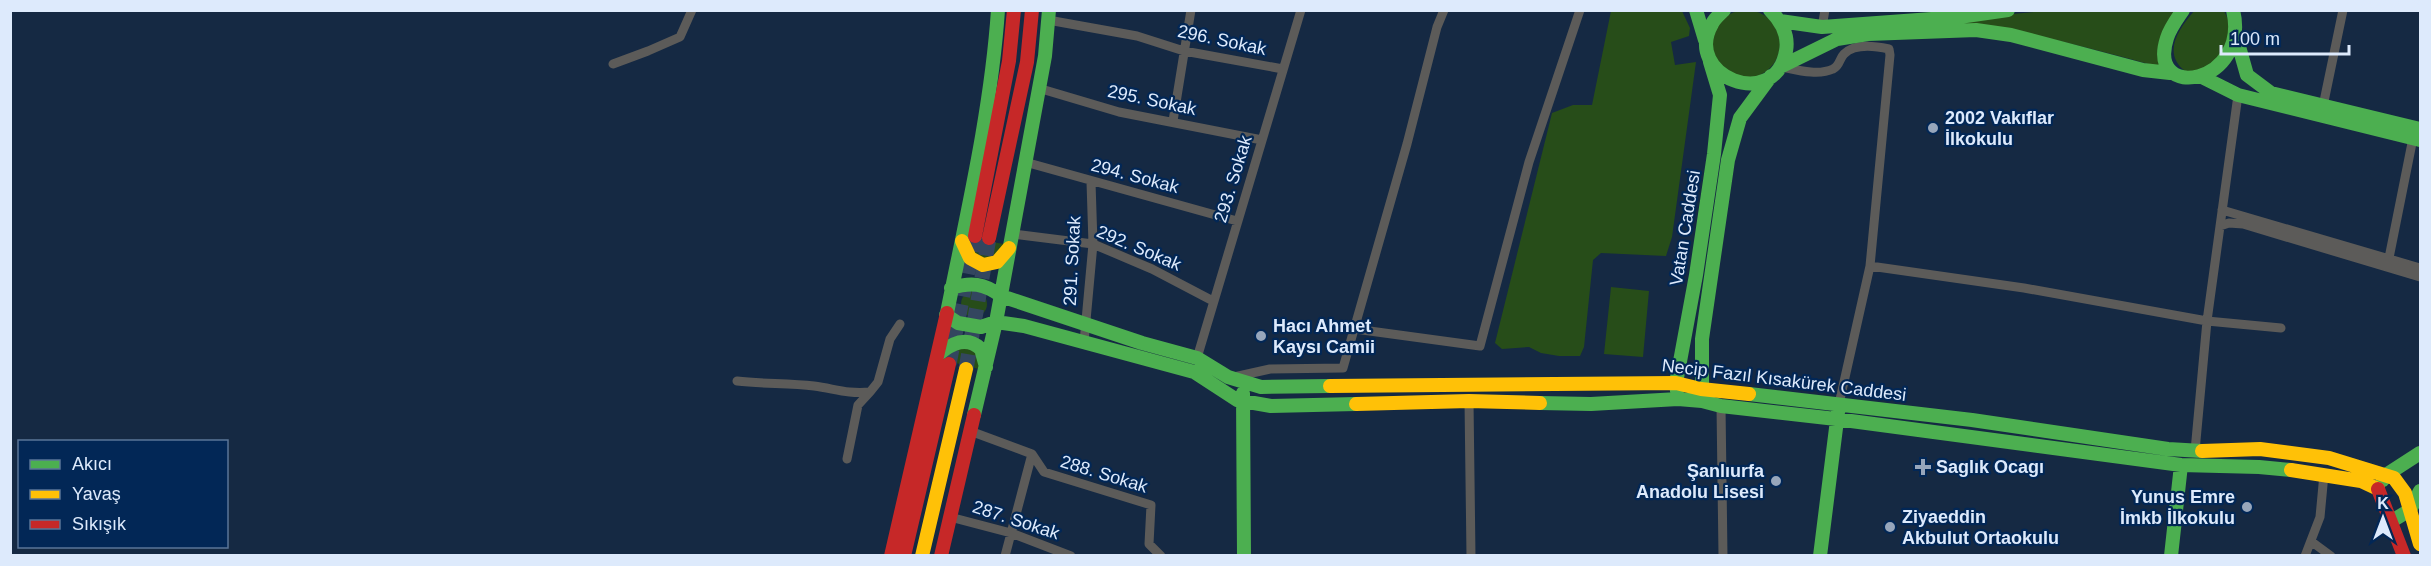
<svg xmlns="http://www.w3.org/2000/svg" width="2431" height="566" viewBox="0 0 2431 566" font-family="Helvetica,sans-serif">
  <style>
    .green { fill: #274d19 }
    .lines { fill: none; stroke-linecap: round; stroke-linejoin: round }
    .primary-tunnel { stroke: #33465f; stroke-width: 15; stroke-dasharray: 15 8; stroke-linecap: butt }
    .street { stroke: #5c5b59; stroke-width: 9 }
    .fast { stroke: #4caf50; stroke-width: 14 }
    .slow { stroke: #ffc107; stroke-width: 14 }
    .jam { stroke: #c62828; stroke-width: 14 }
    .poi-dot { fill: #97a6bb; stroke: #022756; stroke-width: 2 }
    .labels { text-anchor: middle; stroke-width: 4.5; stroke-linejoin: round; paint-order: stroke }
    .street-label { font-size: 18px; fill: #ddeafc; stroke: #022756 }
    .poi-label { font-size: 18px; font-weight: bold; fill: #ddeafc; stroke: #022756; text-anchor: start }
  </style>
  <rect width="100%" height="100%" fill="#152943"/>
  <path class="green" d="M2054,10L2176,11L2163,68C2089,48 2014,27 1937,21Z
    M1712 44a34 34 0 1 1 68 0a34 34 0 1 1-68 0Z
    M1611,11H1682L1690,28L1689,36L1671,42L1675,65L1696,62L1672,237L1666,256L1601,253L1593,260L1584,347L1580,356H1559L1541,353L1529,347L1502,349L1495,343L1552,113L1573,105H1592Z
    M2194,11H2224L2231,25C2229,40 2217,67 2201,71C2197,72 2191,72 2186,72C2161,53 2179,29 2194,11Z
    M968,238L1004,244L1000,254L988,260L970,251Z
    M1611,287L1649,291L1643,357L1604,354Z
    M961 304a13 13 0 1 1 26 0a13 13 0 1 1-26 0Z
    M964,346L977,353L979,369L944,360L949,351Z"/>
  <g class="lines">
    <path class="primary-tunnel" d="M949,364L975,236
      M966,369L989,238"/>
    <path class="street" d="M1048,20L1137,36L1184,51L1283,69
      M1822,27L1825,10
      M613,64L648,51L680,37L692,10
      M1782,67C1797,70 1818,76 1833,69C1840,66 1839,59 1844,54C1855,43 1875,46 1889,49L1890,55L1870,266L1839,404
      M1038,88L1119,112L1262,140
      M2322,111L2343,10
      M1173,121L1191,10
      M1025,162L1237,221
      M2222,210L2420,268
      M2220,226L2229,223L2243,224L2420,277
      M1013,234L1093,244L1152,269L1213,301
      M2389,258L2413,138
      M1870,266L2024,288L2207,321L2281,328
      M1355,329L1480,346L1529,162L1580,10
      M1084,342L1093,244L1091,182
      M1197,358L1301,10
      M1234,377L1270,369L1343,368L1407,144L1437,27L1444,10
      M737,381C762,384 788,383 814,386C836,389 847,394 870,392L878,382L890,339L900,324
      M1469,401L1471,556
      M1721,406L1723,556
      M970,431L1032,454L1044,472L1151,505L1149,544L1161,556
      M2195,451L2207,321L2238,95
      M847,459L858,405L870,392
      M950,517L1011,533L1071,556
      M2312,542L2331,556
      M1005,556L1032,454
      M2305,556L2320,517L2324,474"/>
    <path class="fast" d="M1696,10L1705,40
      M1724,10C1720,14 1714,19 1712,24C1682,76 1775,113 1786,51C1789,35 1781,21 1770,10
      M2183,10C2177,19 2170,28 2167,38C2146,103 2251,84 2233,10
      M1780,21L1822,27L1959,17L2008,10
      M2236,36L2247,75L2271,93L2420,129
      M1780,67L1837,39L1868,34L1976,30L2011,35L2143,70L2170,73
      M2200,76L2238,95L2420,140
      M951,288C971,282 984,283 1001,296L1142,343L1197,358L1228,377L1261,387L1330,386
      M947,313C967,213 991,112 998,10
      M946,315L958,323L981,327L996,322L1024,326L1194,372L1237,400L1271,406L1356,404
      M939,354C952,343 967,336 981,349L986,367
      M1677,391L1676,383L1696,275L1714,154L1720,95L1710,62
      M1243,393L1244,556
      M1749,394L1972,420L2168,449L2202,451
      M1702,396V339L1728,160L1740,118L1771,76
      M1540,403L1591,404L1678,399L1702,401L1721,406L1836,419L2181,465L2259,467L2291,470
      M974,415L996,322L1045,56L1049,10
      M2383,480L2386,475L2420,453
      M2390,522L2410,510L2420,491
      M1820,556L1838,412
      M2171,556L2181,465"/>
    <path class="slow" d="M962,241L970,258L983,265L997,262L1009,248
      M1330,386L1676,383L1701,389L1749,394
      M1356,404L1469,401L1540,403
      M2202,451L2260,449L2329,458L2394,478L2405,493L2420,544
      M2291,470L2361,481L2378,489
      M922,556L966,369"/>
    <path class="jam" d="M975,236L1009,61L1014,10
      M989,238L1027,62L1032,10
      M2378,489L2404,556
      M891,556L947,313
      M904,556L949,364
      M941,556L974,415"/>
  </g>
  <g class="poi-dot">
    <circle cx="1933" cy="128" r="6"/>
    <circle cx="1261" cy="336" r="6"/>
    <path d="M1920 458h6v6h6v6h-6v6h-6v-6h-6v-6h6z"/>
    <circle cx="1776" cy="481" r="6"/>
    <circle cx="2247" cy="507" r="6"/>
    <circle cx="1890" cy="527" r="6"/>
  </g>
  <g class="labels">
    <g class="street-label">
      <text transform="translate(1222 40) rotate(12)" y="6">296. Sokak</text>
      <text transform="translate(1152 100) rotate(12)" y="6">295. Sokak</text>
      <text transform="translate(1135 176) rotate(15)" y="6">294. Sokak</text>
      <text transform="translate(1233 179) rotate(-73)" y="6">293. Sokak</text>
      <text transform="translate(1685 228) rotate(-81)" y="6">Vatan Caddesi</text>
      <text transform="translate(1139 248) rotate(23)" y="6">292. Sokak</text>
      <text transform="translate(1072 261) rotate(-87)" y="6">291. Sokak</text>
      <text transform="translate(1784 380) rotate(7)" y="6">Necip Fazıl Kısakürek Caddesi</text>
      <text transform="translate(1104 474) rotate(17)" y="6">288. Sokak</text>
      <text transform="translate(1016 520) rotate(18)" y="6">287. Sokak</text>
    </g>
    <g class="poi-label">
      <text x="1945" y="124">2002 Vakıflar<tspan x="1945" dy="21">İlkokulu</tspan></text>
      <text x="1273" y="332">Hacı Ahmet<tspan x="1273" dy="21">Kaysı Camii</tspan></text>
      <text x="1936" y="473">Saglık Ocagı</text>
      <text x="1764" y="477" text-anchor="end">Şanlıurfa<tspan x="1764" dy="21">Anadolu Lisesi</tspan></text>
      <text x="2235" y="503" text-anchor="end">Yunus Emre<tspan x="2235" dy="21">İmkb İlkokulu</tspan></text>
      <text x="1902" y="523">Ziyaeddin<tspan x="1902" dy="21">Akbulut Ortaokulu</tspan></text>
    </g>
  </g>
  <rect width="2431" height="566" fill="none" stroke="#ddeafc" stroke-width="24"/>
  <rect x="18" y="440" width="210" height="108" fill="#022756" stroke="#5a7598" stroke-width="1.5"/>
  <rect x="30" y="460" width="30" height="9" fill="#4caf50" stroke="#5a7598" stroke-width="1.5"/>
  <text x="72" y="470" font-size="18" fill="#ddeafc">Akıcı</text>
  <rect x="30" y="490" width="30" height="9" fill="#ffc107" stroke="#5a7598" stroke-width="1.5"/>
  <text x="72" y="500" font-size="18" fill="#ddeafc">Yavaş</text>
  <rect x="30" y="520" width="30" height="9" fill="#c62828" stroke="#5a7598" stroke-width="1.5"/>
  <text x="72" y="530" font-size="18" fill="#ddeafc">Sıkışık</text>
  <g transform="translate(2383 518)" stroke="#022756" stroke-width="4.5" paint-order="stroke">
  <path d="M0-4.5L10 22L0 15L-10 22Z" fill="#ddeafc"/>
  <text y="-9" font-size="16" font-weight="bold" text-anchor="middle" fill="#ddeafc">K</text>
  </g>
  <path d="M2221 45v9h128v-9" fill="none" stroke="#ddeafc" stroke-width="3"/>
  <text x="2230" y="45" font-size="18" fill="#ddeafc" stroke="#022756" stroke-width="4.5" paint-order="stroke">100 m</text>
</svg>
